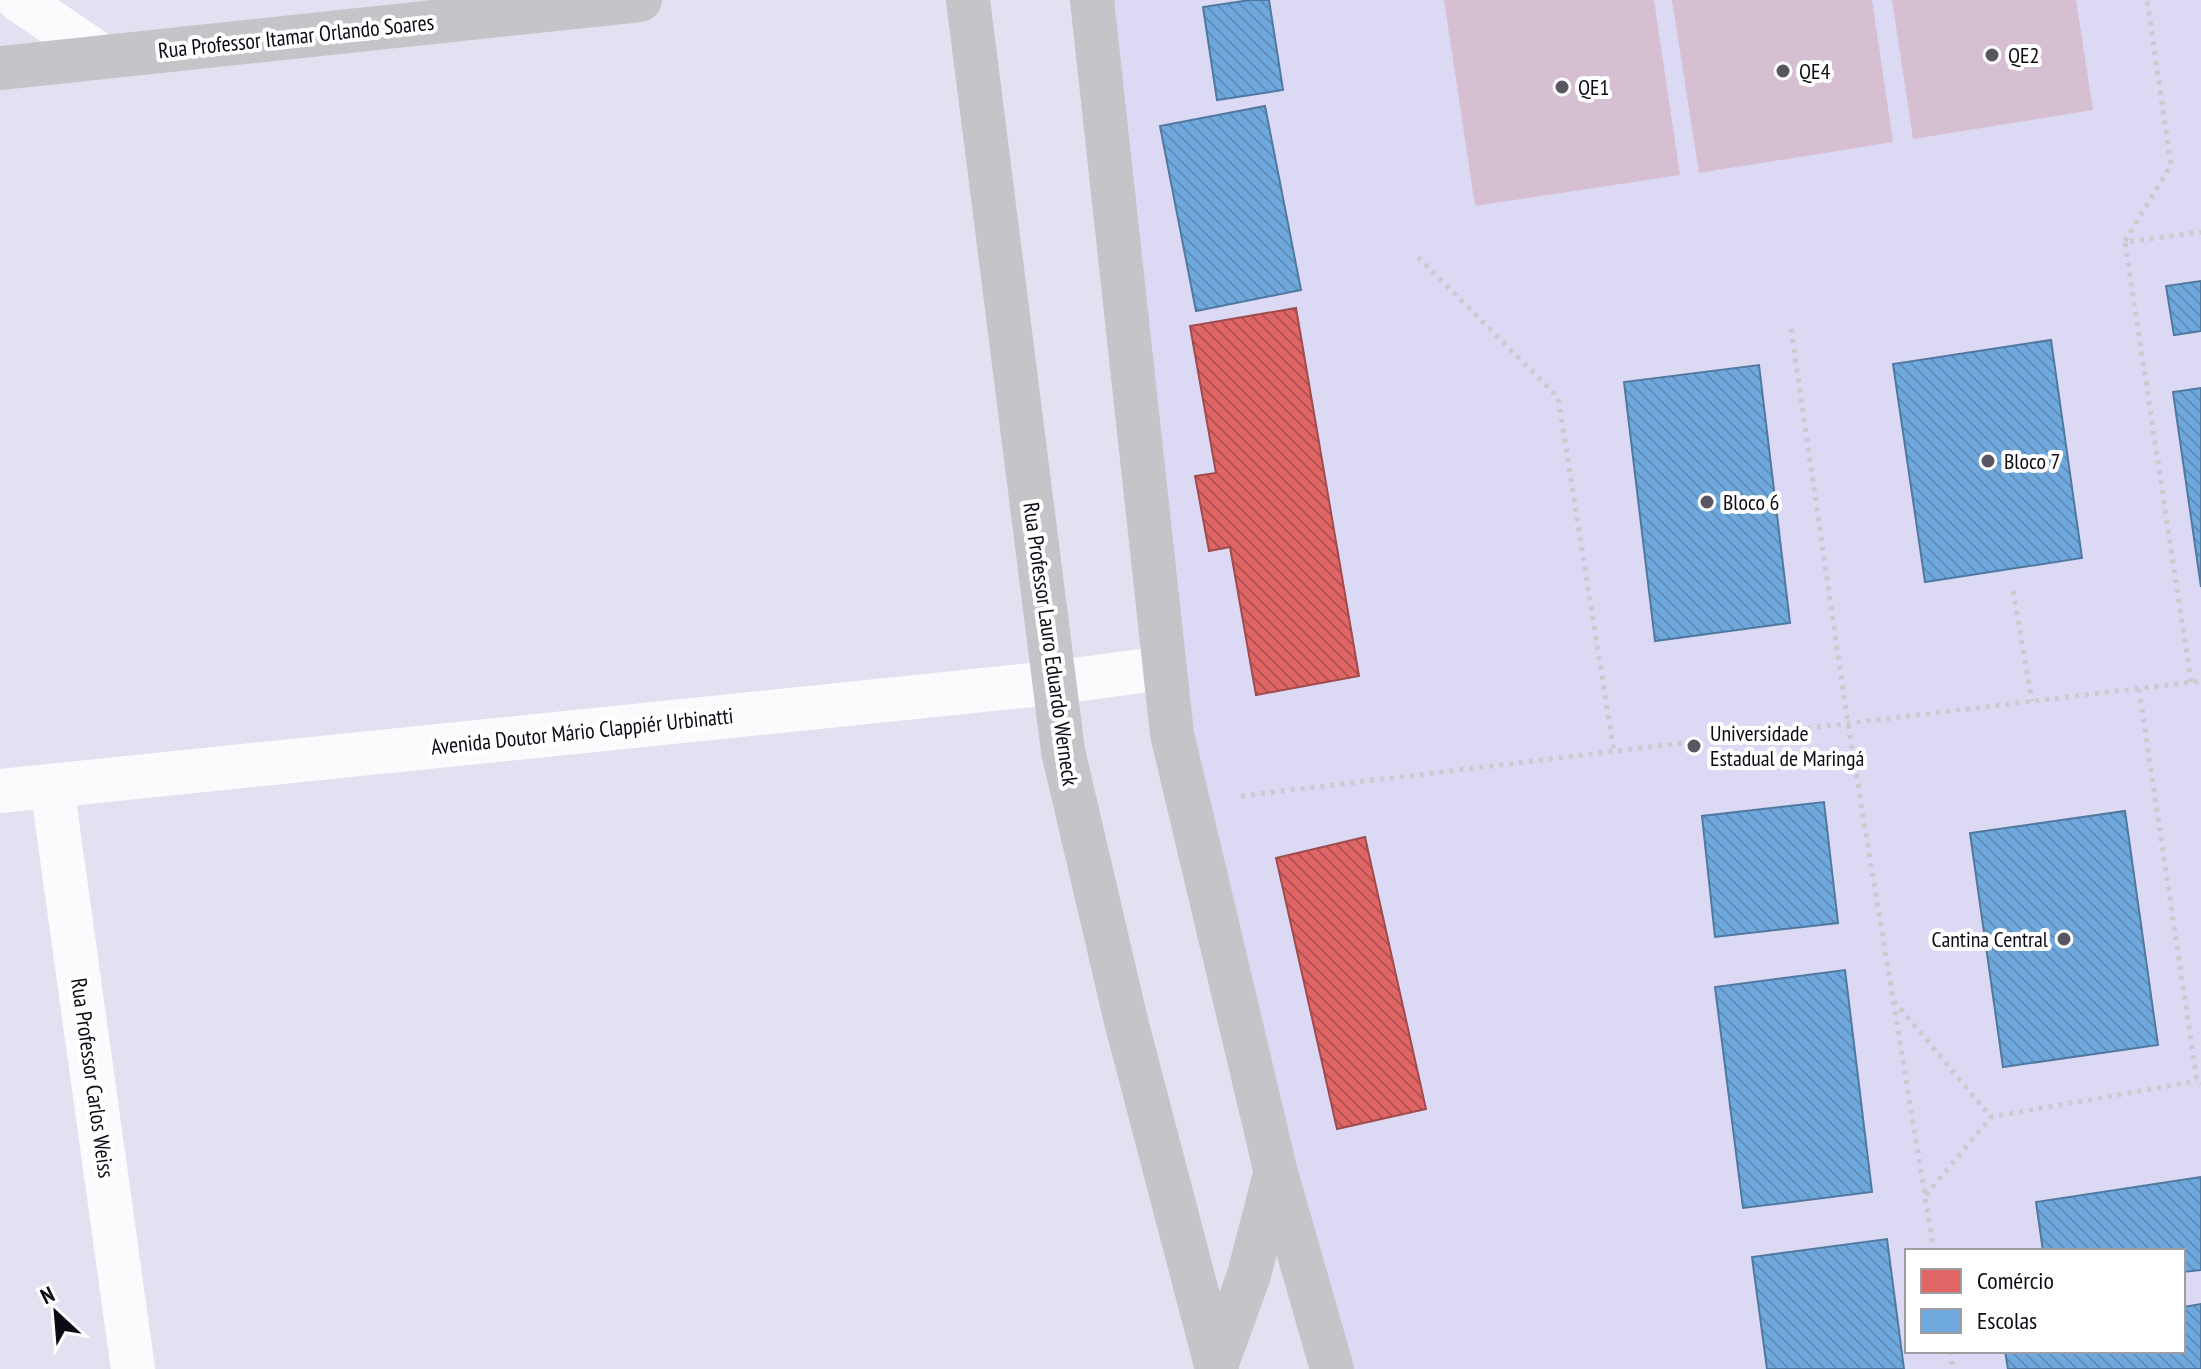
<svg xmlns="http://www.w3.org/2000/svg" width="2201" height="1369" viewBox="0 0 2201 1369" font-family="'PT Sans Narrow',sans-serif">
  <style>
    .built { fill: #dcd9f4; fill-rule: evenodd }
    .green { fill: #d6bfd1 }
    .shops { fill: url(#shops-back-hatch); stroke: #a04b4d; stroke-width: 2 }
    .schools { fill: url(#schools-back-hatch); stroke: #5179a0; stroke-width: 2 }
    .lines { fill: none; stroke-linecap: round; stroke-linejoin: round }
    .path { stroke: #cacacf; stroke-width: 5; stroke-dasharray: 4 6; stroke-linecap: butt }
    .minor { stroke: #fbfafd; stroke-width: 44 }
    .major { stroke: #c6c4c9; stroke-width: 44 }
    .poi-dot { fill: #575661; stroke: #fff; stroke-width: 3 }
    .labels { text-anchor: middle; stroke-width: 8; stroke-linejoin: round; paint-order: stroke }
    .street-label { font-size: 22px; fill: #0c0b14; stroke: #fff }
    .poi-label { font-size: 22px; fill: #0c0b14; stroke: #fff; text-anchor: start }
  </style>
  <defs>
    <pattern id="shops-back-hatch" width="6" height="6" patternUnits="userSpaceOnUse" patternTransform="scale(2)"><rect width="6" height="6" fill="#e06666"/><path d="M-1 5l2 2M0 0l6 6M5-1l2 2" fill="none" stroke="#b45253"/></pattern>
    <pattern id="schools-back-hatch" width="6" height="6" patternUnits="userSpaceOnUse" patternTransform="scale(2)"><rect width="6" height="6" fill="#6fa8dc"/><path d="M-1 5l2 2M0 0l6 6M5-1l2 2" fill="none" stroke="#5f8fbc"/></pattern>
  </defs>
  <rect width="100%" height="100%" fill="#e3e1f1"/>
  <path class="built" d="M1107,0H2201V1369H1348L1199,820ZM1907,1251H2183V1351H1907Z"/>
  <path class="green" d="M1444,0H1654L1680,175L1475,206Z
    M1672,0H1872L1893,142L1699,173Z
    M1892,0H2076L2093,110L1913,139Z"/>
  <path class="shops" d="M1296,308L1359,676L1256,695L1230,547L1209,551L1195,476L1216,473L1190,326Z
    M1365,837L1426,1109L1337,1129L1276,858Z"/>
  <path class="schools" d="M1250,0H1269L1283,90L1217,100L1203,7Z
    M1265,106L1301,290L1196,311L1160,126Z
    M2201,281V331L2174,335L2166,286Z
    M2051,340L2082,558L1925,582L1893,364Z
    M1759,365L1790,623L1655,641L1624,382Z
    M2201,388V587L2173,392Z
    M1824,802L1838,923L1715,937L1702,816Z
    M2125,811L2158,1045L2003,1067L1970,833Z
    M1845,970L1872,1192L1743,1208L1715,987Z
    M2201,1177V1270L2183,1272V1251H2043L2036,1202Z
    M1887,1239L1904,1369H1767L1752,1257Z
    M2201,1304V1369H2008L2005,1351H2183V1307Z"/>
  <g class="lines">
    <path class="path" d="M2125,241L2171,165L2147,0
      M1418,257L1558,397L1614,752
      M1791,329L1848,724L1934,1251
      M2013,591L2032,701
      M2191,682L2125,242L2201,232
      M2139,689L2197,1081L2201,1084
      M1241,796L2201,681
      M1894,1001L1991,1117
      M1926,1195L1991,1117L2197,1081
      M1950,1351L1953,1369"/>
    <path class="minor" d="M19,0L103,57
      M52,786L133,1369
      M0,791L1052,683L1163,668"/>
    <path class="major" d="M968,0L1063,751L1126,1021L1217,1369
      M1092,0L1172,734L1276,1173L1332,1369
      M0,68L640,0
      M1216,1366L1249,1275L1275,1174"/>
  </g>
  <g class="poi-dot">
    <circle cx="1992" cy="55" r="8"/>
    <circle cx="1783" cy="71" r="8"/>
    <circle cx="1562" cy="87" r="8"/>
    <circle cx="1988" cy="461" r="8"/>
    <circle cx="1707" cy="502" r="8"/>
    <circle cx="1694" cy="746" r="8"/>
    <circle cx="2064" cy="939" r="8"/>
  </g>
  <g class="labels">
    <g class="street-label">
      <text transform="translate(296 36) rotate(-6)" y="8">Rua Professor Itamar Orlando Soares</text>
      <text transform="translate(1051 644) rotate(82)" y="8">Rua Professor Lauro Eduardo Werneck</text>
      <text transform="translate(582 731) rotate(-6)" y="8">Avenida Doutor Mário Clappiér Urbinatti</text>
      <text transform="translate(93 1078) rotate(82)" y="8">Rua Professor Carlos Weiss</text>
    </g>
    <g class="poi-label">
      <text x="2008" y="63">QE2</text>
      <text x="1799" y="79">QE4</text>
      <text x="1578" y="95">QE1</text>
      <text x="2004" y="469">Bloco 7</text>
      <text x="1723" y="510">Bloco 6</text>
      <text x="1710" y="741">Universidade<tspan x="1710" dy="25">Estadual de Maringá</tspan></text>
      <text x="2048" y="947" text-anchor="end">Cantina Central</text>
    </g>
  </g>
  <rect x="1905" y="1249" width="280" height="104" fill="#ffffff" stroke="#9e9da1" stroke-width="2"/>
  <rect x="1921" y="1269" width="40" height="24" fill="#e06666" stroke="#9e9da1" stroke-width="2"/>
  <text x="1977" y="1289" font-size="24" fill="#0c0b14">Comércio</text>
  <rect x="1921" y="1309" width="40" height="24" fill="#6fa8dc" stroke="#9e9da1" stroke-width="2"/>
  <text x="1977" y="1329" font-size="24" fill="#0c0b14">Escolas</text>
  <g transform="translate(56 1313) rotate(334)" stroke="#ffffff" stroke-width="6" paint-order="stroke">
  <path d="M0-6L14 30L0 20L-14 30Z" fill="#0c0b14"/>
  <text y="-12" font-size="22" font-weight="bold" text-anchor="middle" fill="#0c0b14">N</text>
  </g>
</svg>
